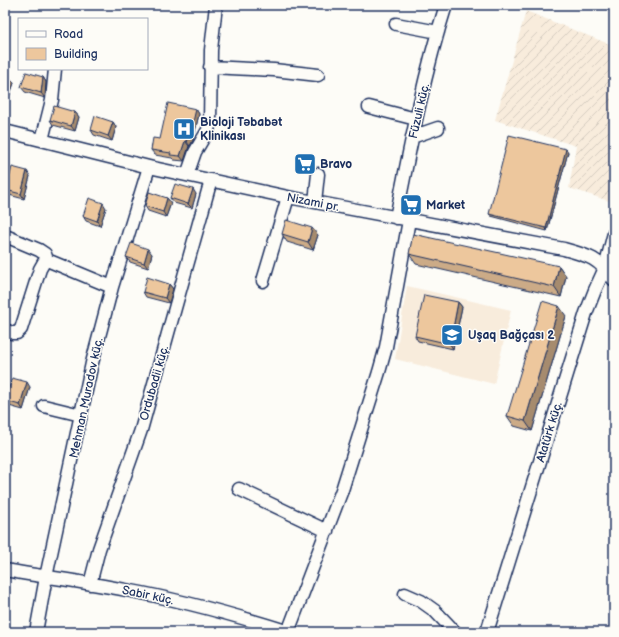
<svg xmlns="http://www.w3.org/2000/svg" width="619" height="637" viewBox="0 0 619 637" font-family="'Balsamiq Sans',sans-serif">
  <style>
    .built { fill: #f8ecdc }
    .industrial { fill: url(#industrial-furrows) }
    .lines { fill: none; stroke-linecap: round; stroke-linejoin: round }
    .minor-casing { stroke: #1b2f5e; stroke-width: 15 }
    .minor { stroke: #fdfcf7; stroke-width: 12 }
    .wall { fill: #ccab87; stroke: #1b2f5e }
    .shaded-wall { fill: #a68b6e; stroke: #1b2f5e }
    .building { fill: #edc79d; stroke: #1b2f5e }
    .labels { text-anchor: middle; stroke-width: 3; stroke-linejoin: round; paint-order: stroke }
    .street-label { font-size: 12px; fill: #1b2f5e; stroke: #fdfcf7 }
    .poi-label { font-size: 12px; font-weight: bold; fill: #1b2f5e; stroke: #fdfcf7; text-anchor: start }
  </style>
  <defs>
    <pattern id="industrial-furrows" width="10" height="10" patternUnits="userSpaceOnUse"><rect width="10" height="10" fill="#f8ecdc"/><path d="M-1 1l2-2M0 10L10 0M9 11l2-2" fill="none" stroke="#d4cbbf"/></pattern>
  </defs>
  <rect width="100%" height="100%" fill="#fdfcf7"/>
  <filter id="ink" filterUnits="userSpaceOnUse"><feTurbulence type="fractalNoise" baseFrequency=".025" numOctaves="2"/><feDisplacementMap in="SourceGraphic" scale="8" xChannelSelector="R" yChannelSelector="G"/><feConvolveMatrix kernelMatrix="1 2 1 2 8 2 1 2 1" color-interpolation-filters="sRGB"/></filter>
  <g filter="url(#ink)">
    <path class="built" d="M407,286L511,310L494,384L395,359Z"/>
    <path class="industrial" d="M526,11L614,46V175L609,201L569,188L576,146L495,120Z"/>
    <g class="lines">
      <g class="minor-casing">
        <path id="minor" d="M396,24L438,32
          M210,67L274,70L318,75
          M369,107L416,119
          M5,131L149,167L288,197L564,249C590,256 598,258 614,280
          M412,137L438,128
          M42,140L52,100L55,69
          M187,175L195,152L208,130L210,123L211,50L216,5
          M315,202L318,174
          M396,218C410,147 424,74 446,5
          M8,237L39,250L45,254L47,260L112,287
          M263,281L288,197
          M5,330L12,333H17L21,329L40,269L44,262L47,260
          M44,406L81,415
          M239,489L327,531
          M5,570C45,577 86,582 126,590C181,600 235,615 289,632
          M90,584L99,549L141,430L170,326L211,180
          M405,594L421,601L435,611L455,632
          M36,632L46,577L92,363L112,287L149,167
          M288,632L342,490L379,372L386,347L409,220
          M487,632L586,313L595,290L605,268L614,233"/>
      </g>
      <use href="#minor" class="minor"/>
    </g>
    <path class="wall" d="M5,77L14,83L9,97L5,96Z
      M43,77L46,82L45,98L25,92L21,87Z
      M196,109L199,114L193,140L190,146H189L184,161L174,160L172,158L155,155L151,150L160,139Z
      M75,112L79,117L75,131L53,125L50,120Z
      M113,122L116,127L112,141L94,135L91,130Z
      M566,149L568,152L547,231L491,216L489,214Z
      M30,176L24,199L9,195L6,190Z
      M196,194L192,208L174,203L170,198Z
      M167,198L171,203L166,217L148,211L145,206Z
      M106,208L100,226L86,221L83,216Z
      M282,234L318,235L313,250L287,242Z
      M152,254L148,268L130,262L126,257Z
      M409,254L559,266L566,276L561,297L416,264Z
      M169,284L173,289L169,303L146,297L143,292Z
      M458,302L462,307L453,349L418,341L415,336Z
      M566,316L532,431L514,426L507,416Z
      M30,387L23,410L9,406L5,401Z"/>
    <path class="shaded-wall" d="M43,77L46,82L45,98L41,93Z
      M10,78L14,83L9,97L6,92Z
      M196,109L199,114L193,140L190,146L186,141Z
      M75,112L79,117L75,131L71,126Z
      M113,122L116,127L112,141L108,136Z
      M185,141L189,146L184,161L180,156Z
      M566,149L568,152L547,231L546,228Z
      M27,171L30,176L24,199L21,194Z
      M193,189L196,194L192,208L188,204Z
      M167,198L171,203L166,217L163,212Z
      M103,203L106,208L100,226L97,221Z
      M312,228L318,235L313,250L308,242Z
      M148,249L152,254L148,268L144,263Z
      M559,266L566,276L561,297L554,287Z
      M169,284L173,289L169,303L165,298Z
      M458,302L462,307L453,349L450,344Z
      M559,306L566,316L532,431L525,421Z
      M27,382L30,387L23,410L20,405Z"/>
    <path class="building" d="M26,72L43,77L41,93L21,87Z
      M5,77L10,78L6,92H5Z
      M168,103L196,109L190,135L186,141H185L180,156L170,155L171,153L151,150L153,138L160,139Z
      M54,106L75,112L71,126L50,120Z
      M95,116L113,122L108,136L91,130Z
      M509,135L566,149L546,228L489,214Z
      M12,167L27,171L21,194L6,190Z
      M175,184L193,189L188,204L170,198Z
      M149,192L167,198L163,212L145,206Z
      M89,198L103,203L97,221L83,216Z
      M286,220L312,228L308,242L282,234Z
      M413,234L559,266L554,287L409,254Z
      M131,243L148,249L144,263L126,257Z
      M147,277L169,284L165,298L143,292Z
      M424,295L458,302L450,344L415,336Z
      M542,301L559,306L525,421L507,416Z
      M12,378L27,382L20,405L5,401Z"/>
  </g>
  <defs>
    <g id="hospital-square" transform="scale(1.15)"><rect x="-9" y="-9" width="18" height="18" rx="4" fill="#1f6fb2" stroke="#fdfcf7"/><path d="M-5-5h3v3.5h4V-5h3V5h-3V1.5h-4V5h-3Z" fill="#fff"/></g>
    <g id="supermarket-square" transform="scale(1.15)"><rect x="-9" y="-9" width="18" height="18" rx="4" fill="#1f6fb2" stroke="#fdfcf7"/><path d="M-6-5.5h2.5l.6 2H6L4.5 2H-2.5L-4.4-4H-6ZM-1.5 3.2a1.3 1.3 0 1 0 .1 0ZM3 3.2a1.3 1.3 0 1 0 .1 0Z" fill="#fff"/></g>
    <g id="school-square" transform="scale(1.15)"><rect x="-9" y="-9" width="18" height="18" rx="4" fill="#1f6fb2" stroke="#fdfcf7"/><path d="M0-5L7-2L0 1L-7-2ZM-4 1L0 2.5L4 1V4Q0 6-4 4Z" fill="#fff"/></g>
  </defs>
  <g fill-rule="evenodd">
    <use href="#hospital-square" x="184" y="129"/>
    <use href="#supermarket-square" x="305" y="164"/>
    <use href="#supermarket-square" x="411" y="205"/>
    <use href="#school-square" x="452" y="335"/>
  </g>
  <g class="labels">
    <g class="street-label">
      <text transform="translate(419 111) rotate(-77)" y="4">Füzuli küç.</text>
      <text transform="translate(313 202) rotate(11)" y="4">Nizami pr.</text>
      <text transform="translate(154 383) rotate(-74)" y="4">Ordubadii küç.</text>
      <text transform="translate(86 398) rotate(-78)" y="4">Mehman Muradov küç.</text>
      <text transform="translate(549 432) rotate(-73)" y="4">Atatürk küç.</text>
      <text transform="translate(148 595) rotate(12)" y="4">Sabir küç.</text>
    </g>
    <g class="poi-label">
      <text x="200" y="126">Bioloji Təbabət<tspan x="200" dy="14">Klinikası</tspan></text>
      <text x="320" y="168">Bravo</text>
      <text x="426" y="209">Market</text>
      <text x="468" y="339">Uşaq Bağçası 2</text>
    </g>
  </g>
  <rect width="619" height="637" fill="none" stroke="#fdfcf7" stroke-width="20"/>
  <rect x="10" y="10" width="599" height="617" fill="none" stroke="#1b2f5e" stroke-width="1.5" filter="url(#ink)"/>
  <rect x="18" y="18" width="130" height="52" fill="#fdfcf7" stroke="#a3aaba"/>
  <rect x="26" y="31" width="20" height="6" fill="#fdfcf7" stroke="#a3aaba"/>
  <text x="54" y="38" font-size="12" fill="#1b2f5e">Road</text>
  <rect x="26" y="48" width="20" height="12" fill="#edc79d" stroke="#a3aaba"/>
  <text x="54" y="58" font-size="12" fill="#1b2f5e">Building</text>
</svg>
